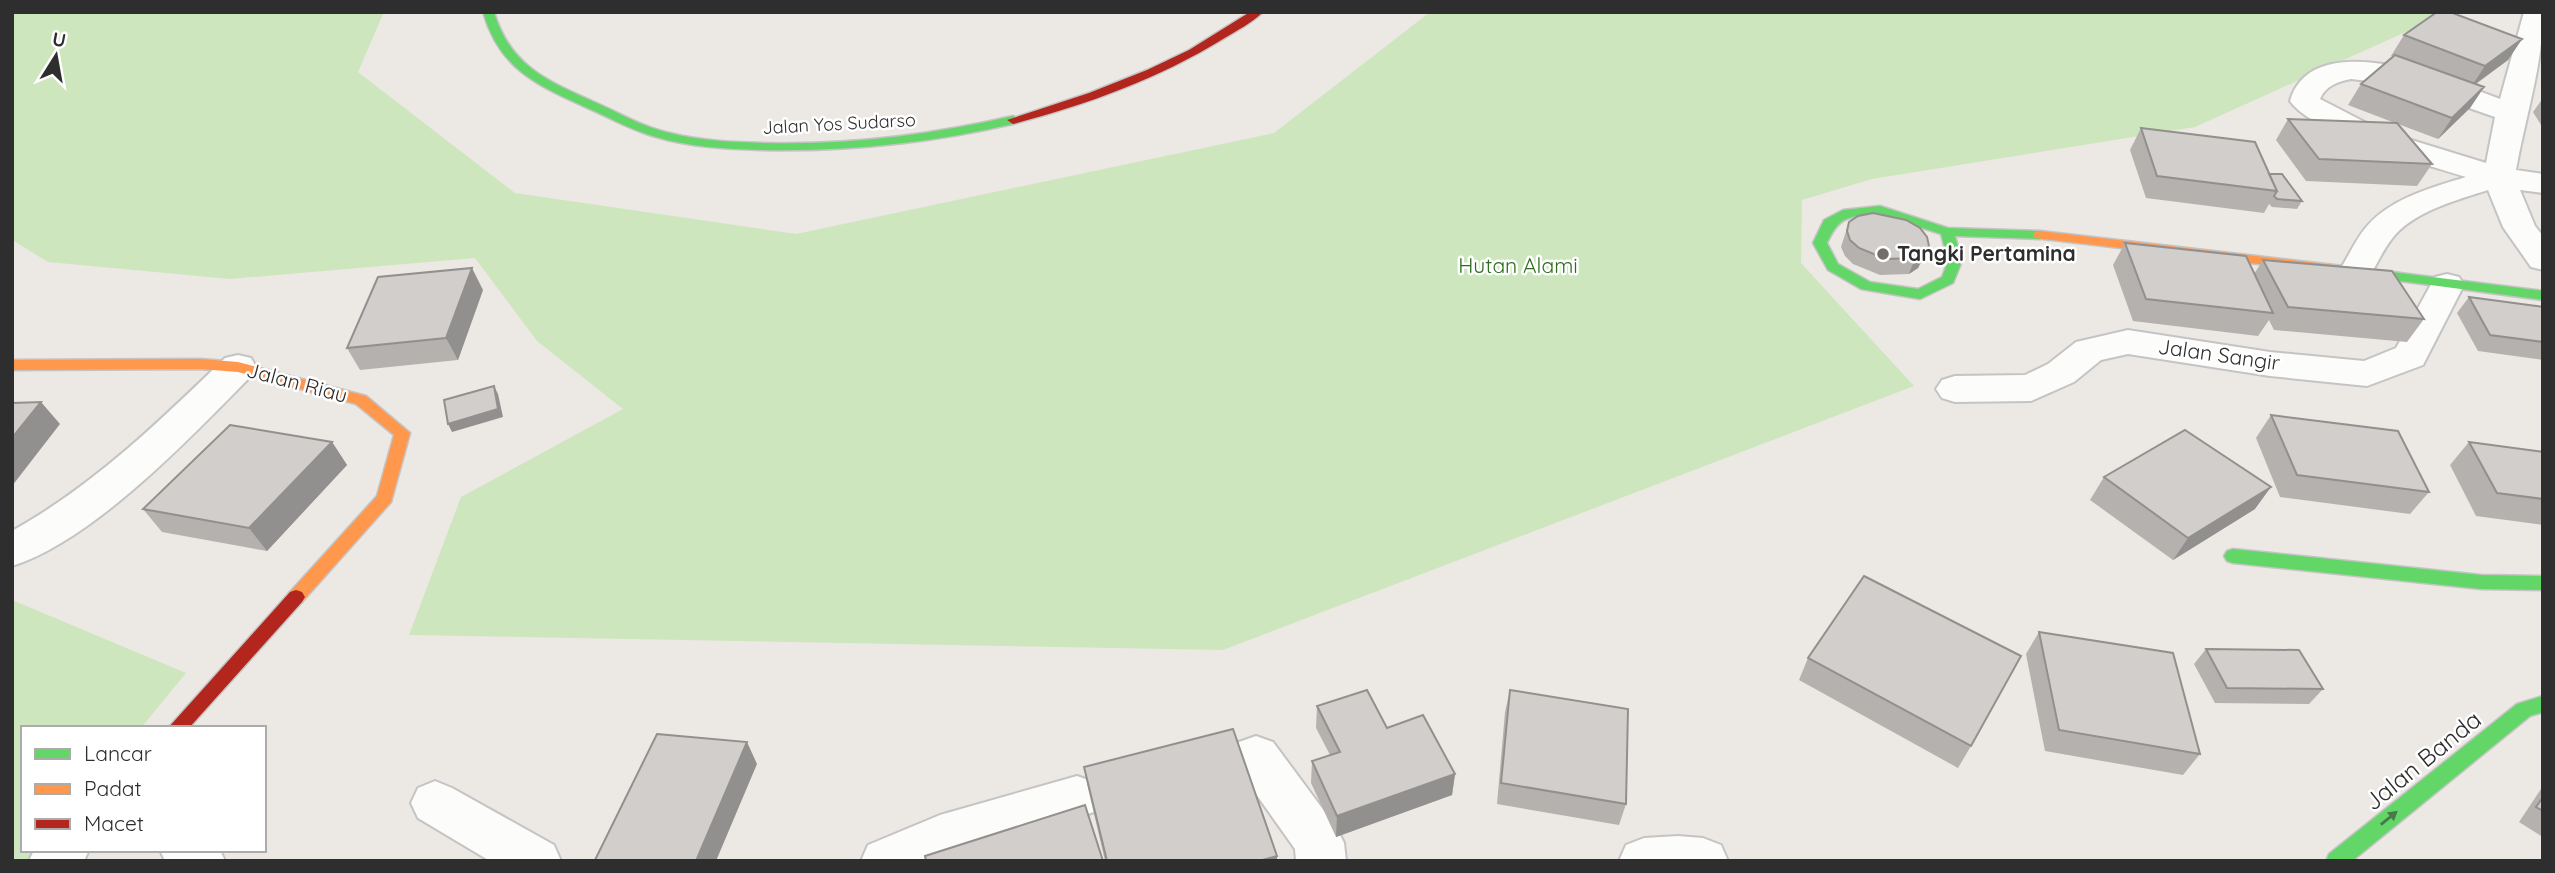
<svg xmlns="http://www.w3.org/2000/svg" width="2555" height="873" viewBox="0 0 2555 873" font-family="Quicksand,sans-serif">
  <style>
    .green { fill: #cee6be }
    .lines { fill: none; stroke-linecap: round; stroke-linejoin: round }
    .street-casing { stroke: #c5c4c5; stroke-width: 4 }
    .fast-casing { stroke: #c5c4c5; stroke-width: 3 }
    .slow-casing { stroke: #c5c4c5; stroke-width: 3 }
    .jam-casing { stroke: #c5c4c5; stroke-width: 3 }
    .street { fill: #fcfcfb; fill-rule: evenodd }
    .fast { fill: #63d668; fill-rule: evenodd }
    .slow { fill: #ff974d; fill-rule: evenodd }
    .jam { fill: #b3261e; fill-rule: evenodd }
    .wall { fill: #b4b1af }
    .shaded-wall { fill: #92908e }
    .building { fill: #d1cecb; stroke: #92908e; stroke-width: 2 }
    .oneway { fill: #467a48 }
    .poi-dot { fill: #706f6e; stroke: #fff; stroke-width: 2.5 }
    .labels { text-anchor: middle; stroke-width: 5; stroke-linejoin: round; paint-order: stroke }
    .far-street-label { font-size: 18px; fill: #2e2e2e; stroke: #fff }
    .poi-label { font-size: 21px; font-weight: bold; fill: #2e2e2e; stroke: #fff; text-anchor: start }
    .park-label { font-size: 21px; fill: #2c6e1b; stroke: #fff }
    .street-label { font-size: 21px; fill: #2e2e2e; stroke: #fff }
    .near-street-label { font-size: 24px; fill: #2e2e2e; stroke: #fff }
  </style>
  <rect width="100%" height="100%" fill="#ece8e4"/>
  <path class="green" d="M12,12H384L358,72L515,193L796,234L1274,133L1430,12H2450L2195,127L1872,179L1802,200L1801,263L1914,386L1223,650L409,635L461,497L623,409L537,341L475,258L230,279L48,262L12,240Z
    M12,600L186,673L141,728H23V850H43L35,861H12Z"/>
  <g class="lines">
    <g class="street-casing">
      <path id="street" d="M2524,12H2543C2543,65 2525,118 2516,170L2543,174V193L2520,190L2535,226L2543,236V270L2531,267L2503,227L2488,190C2457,200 2411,212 2391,240C2382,252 2376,266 2368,279L2356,282L2344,279L2339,271C2349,256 2356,238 2368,225C2392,198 2433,187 2466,177C2425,164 2314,135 2290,101C2312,24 2453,81 2500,99ZM2351,79L2403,85L2495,117L2486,163L2382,131L2320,99C2325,86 2339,81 2351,79Z
        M2447,274L2459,277L2464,285L2423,365L2367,386L2270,376L2128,354L2101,360L2074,382L2031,401L1955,402L1942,398L1936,389L1942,380L1955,376L2025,375L2048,364L2076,342L2128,330L2270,352L2364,361L2396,348L2435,277Z
        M238,355L251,358L256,367L251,376C191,437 94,540 12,566V531C93,486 159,422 225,358Z
        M1256,736L1273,742L1336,827L1344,843L1346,861H1296L1295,849L1239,770L1232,756L1239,742Z
        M1077,776L1094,782L1101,797L1094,812L940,861H861L868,845L940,815Z
        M435,781L452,788L554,845L561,861H490L418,818L411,803L418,788Z
        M1678,836L1703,838L1721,845L1728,861H1619L1626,845L1644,838Z
        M34,850H89L84,861H29Z
        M160,850H220L225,861H165Z"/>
    </g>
    <g class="fast-casing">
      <path id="fast" d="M483,12H494C510,65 545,80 592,101C618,112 642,127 670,133C701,141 733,142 765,143C849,145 931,135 1013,116L1019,120L1013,124C930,143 846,152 761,150C725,149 690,147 656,137C630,130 607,116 583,106C534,84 499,67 483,12Z
        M1880,206L1948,228L2040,231L2047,235L2040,239L1955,236L1962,261L1953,283L1920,299L1861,289L1828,270L1813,243L1824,220L1843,210ZM1879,214L1941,234L1948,261L1942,277L1918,289L1870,282L1838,264L1827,243C1840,214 1850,217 1879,214Z
        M2360,268L2543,291V300L2355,275L2353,272Z
        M2233,549L2481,575L2543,576V590L2481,589L2233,563L2227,561L2224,556L2227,551Z
        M2543,696V712L2530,716L2352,861H2326L2329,854L2517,704Z"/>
    </g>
    <g class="slow-casing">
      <path id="slow" d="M2040,231L2360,268L2367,272L2360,276L2035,238L2033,235L2035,232Z
        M200,359L238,362L366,396L410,433L391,502L302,602L296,604L290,602L287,597L290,592L377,496L394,435L356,404L238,372L200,369L12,370V360Z"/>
    </g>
    <g class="jam-casing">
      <path id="jam" d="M1250,12H1263C1252,23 1236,31 1223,39C1158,79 1086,105 1013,124L1007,120L1089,93L1147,70L1189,50Z
        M296,590L302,592L305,597L302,602L189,728H168L290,592Z"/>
    </g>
    <use href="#street" class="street"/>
    <use href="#fast" class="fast"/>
    <use href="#slow" class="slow"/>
    <use href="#jam" class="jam"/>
  </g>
  <path class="wall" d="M2404,35L2522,39L2508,60L2476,84L2484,87L2470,108L2438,139L2398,124L2432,164L2417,186L2306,181L2276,140L2288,119L2395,123L2348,105L2361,84L2393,56H2391Z
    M2543,98V128L2533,112Z
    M2141,128L2269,173L2302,201L2297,209L2272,207L2269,204L2264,213L2146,198L2130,150Z
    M1849,222L1929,246L1918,268L1909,274L1880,275L1853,264L1845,256L1841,247Z
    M2125,243L2254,274L2263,260L2424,319L2407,342L2274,330L2269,320L2258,336L2133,321L2113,265Z
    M483,290L458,360L360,370L347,348Z
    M2469,297L2543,307V360L2478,351L2457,313Z
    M2271,415L2429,492L2410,514L2280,497L2256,438Z
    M332,442L347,465L267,551L162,532L143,509Z
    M2469,442L2543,452V525L2476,516L2450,465Z
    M2104,477L2255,509L2173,560L2090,500Z
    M2039,632L2200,754L2183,775L2045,751L2026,654Z
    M2206,649L2323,689L2309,704L2215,703L2194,664Z
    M1808,658L1971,746L1958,768L1799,680Z
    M1510,690L1626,804L1619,825L1497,804L1505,712Z
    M1317,706L1387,728L1455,774L1452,795L1336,837L1311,783L1312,761L1330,755L1316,728Z
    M1084,767L1277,861H1105L1088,788Z
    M2543,786V837L2519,822Z"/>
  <path class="shaded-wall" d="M2522,39L2508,60L2471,87L2485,66Z
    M2484,87L2470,108L2438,139L2452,118Z
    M1929,246L1918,268L1909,274L1915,258Z
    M472,268L483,290L458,360L446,338Z
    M494,386L498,394L503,417L452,432L448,424Z
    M41,402L60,424L12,486V438Z
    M332,442L347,465L267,551L249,528Z
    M2271,487L2255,509L2173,560L2188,538Z
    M747,742L757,764L716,861H696Z
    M1455,774L1452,795L1336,837L1337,816Z
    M1277,856V861H1259Z"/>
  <path class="building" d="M2437,12H2450L2522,39L2485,66L2404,35Z
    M2395,55L2484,87L2452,118L2361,84Z
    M2288,119L2397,123L2432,164L2319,159Z
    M2141,128L2255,142L2277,191L2157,176Z
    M2269,174H2282L2302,201L2277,199L2274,196L2277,191Z
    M1873,213L1906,220L1920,228L1927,237L1929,246L1925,253L1915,258L1886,259L1859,248L1850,240L1847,231L1849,222L1858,216Z
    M2125,243L2246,256L2273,313L2146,299Z
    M2263,260L2392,271L2424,319L2288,307Z
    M472,268L446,338L347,348L378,277Z
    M2469,297L2543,307V342L2490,335Z
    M494,386L498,409L448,424L444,400Z
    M41,402L12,438V403Z
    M2271,415L2398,431L2429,492L2297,475Z
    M230,425L332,442L249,528L143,509Z
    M2185,430L2271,487L2188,538L2104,477Z
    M2469,442L2543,452V499L2497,493Z
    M1864,576L2021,656L1971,746L1808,658Z
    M2039,632L2173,653L2200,754L2059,730Z
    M2206,649L2299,650L2323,689L2227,688Z
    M1367,690L1387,728L1423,715L1455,774L1337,816L1312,761L1340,752L1317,706Z
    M1510,690L1628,709L1626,804L1501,783Z
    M1233,729L1277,856L1259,861H1107L1084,767Z
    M657,734L747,742L696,861L595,860Z
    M2543,797V811L2536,807Z
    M1085,805L1103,861H926L925,856Z"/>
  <defs><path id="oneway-solid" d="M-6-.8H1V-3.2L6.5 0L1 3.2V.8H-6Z" transform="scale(1.75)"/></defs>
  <use class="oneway" href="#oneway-solid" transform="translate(2389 818) rotate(-39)"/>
  <circle class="poi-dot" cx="1883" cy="254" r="7"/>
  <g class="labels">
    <g class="far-street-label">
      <text transform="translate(839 124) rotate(-3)" y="6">Jalan Yos Sudarso</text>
    </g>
    <g class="poi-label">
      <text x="1897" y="261">Tangki Pertamina</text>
    </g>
    <g class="park-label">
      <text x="1518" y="273">Hutan Alami</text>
    </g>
    <g class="street-label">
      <text transform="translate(2219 355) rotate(8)" y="7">Jalan Sangir</text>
      <text transform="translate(297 383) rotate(15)" y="7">Jalan Riau</text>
    </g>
    <g class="near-street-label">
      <text transform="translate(2423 761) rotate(-39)" y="8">Jalan Banda</text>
    </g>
  </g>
  <rect width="2555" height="873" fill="none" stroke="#2e2e2e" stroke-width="28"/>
  <rect x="21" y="726" width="245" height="126" fill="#ffffff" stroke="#ababab" stroke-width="2"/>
  <rect x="35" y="749" width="35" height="10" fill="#63d668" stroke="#ababab" stroke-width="2"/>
  <text x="84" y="761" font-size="21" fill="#2e2e2e">Lancar</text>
  <rect x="35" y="784" width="35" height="10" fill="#ff974d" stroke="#ababab" stroke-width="2"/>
  <text x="84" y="796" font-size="21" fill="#2e2e2e">Padat</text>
  <rect x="35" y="819" width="35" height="10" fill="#b3261e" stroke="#ababab" stroke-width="2"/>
  <text x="84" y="831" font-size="21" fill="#2e2e2e">Macet</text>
  <g transform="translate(56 56) rotate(11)" stroke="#ffffff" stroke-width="5" paint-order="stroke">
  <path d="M0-5L12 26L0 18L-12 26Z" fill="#2e2e2e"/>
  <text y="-10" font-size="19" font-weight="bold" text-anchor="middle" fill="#2e2e2e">U</text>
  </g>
</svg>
